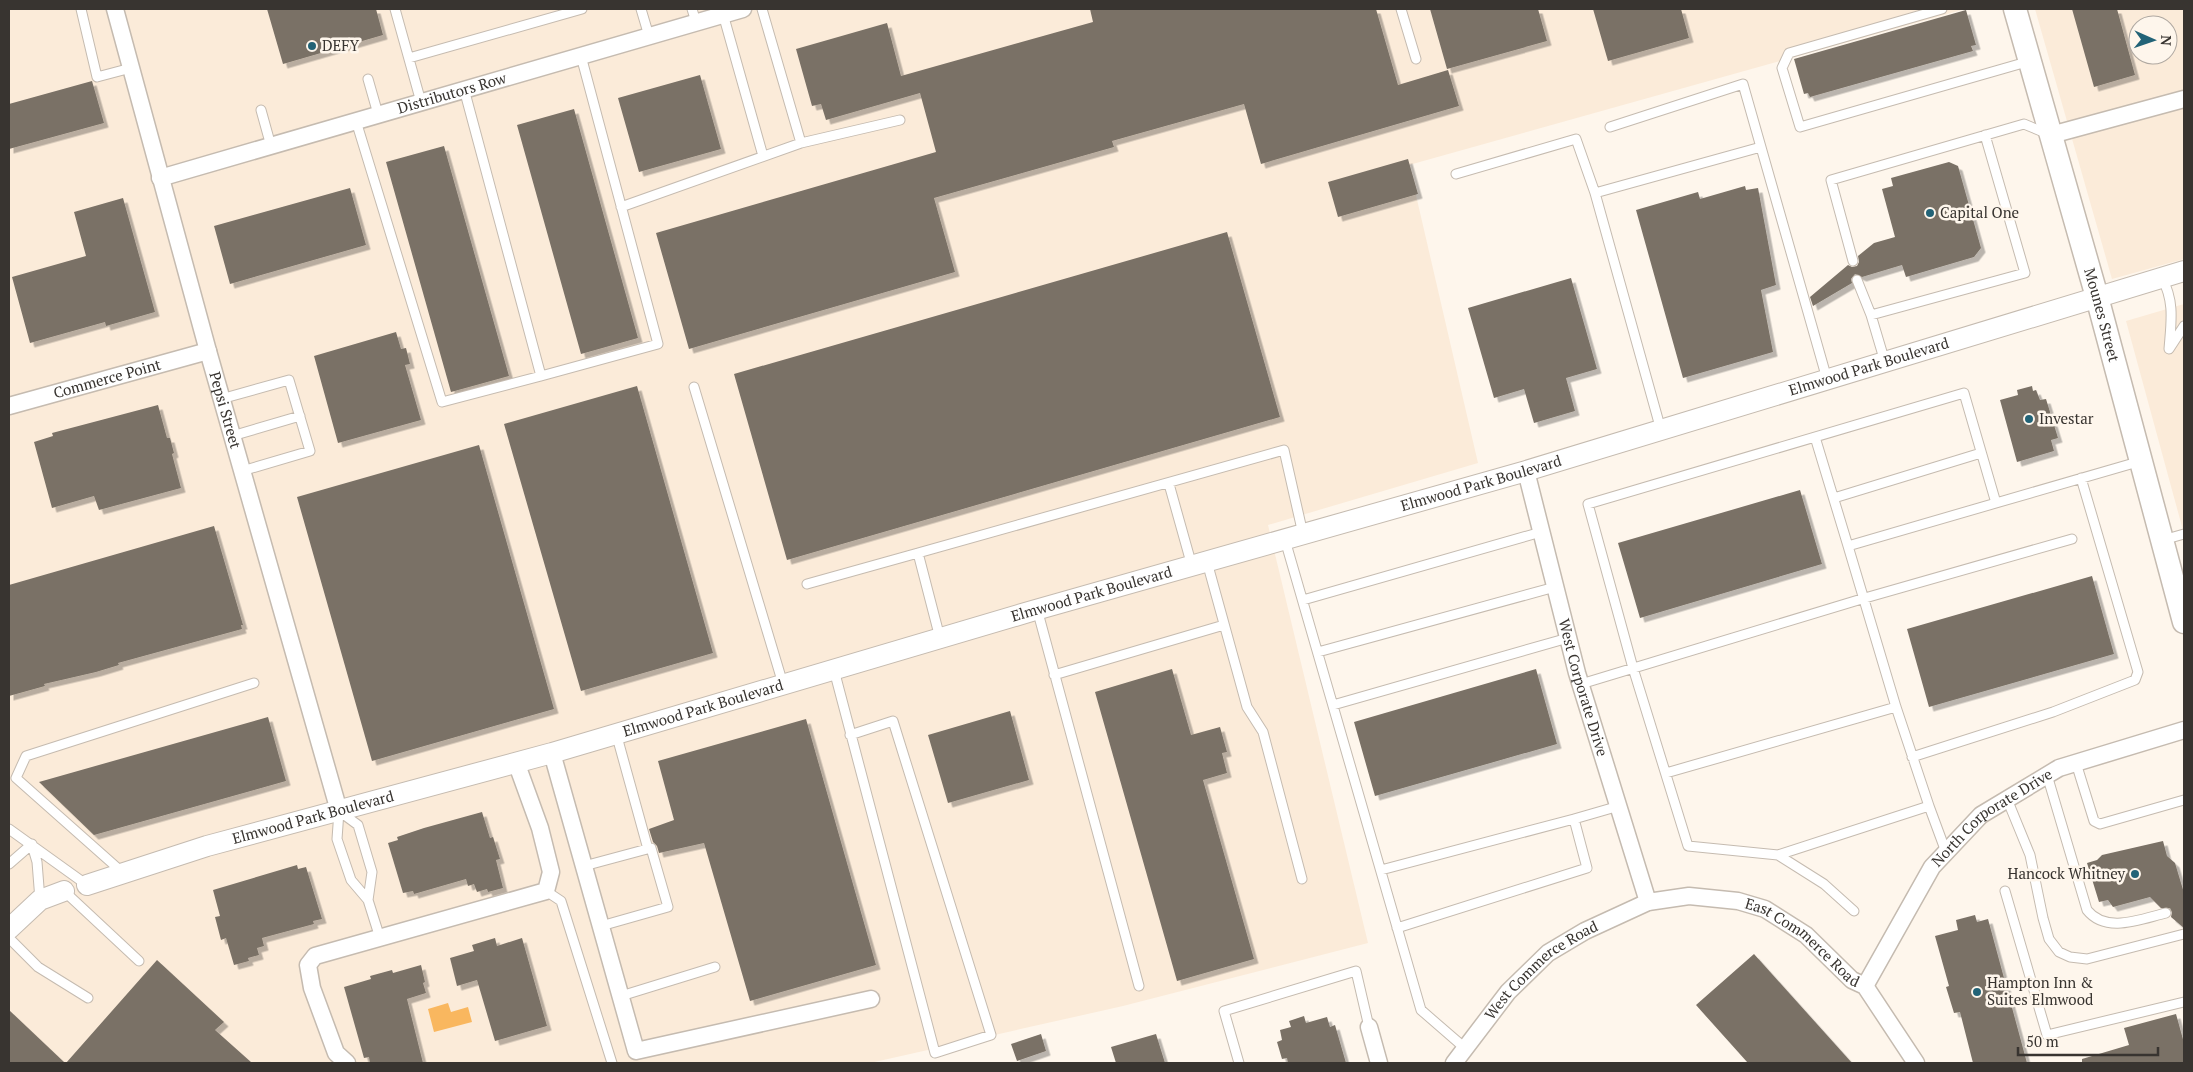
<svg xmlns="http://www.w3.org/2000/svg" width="2193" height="1072" viewBox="0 0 2193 1072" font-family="'PT Serif',serif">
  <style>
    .built { fill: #fbebd9; fill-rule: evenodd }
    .water { fill: #f9b75f }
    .building { fill: #7a7166; filter: url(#shadow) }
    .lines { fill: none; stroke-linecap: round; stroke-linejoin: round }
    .service-casing { stroke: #c5bbb0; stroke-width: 11 }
    .minor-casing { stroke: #c5bbb0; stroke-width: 19 }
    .tertiary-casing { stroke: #c5bbb0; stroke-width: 22 }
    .secondary-casing { stroke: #c5bbb0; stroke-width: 25 }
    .service { stroke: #fff; stroke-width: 9 }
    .minor { stroke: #fff; stroke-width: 16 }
    .tertiary { stroke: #fff; stroke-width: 20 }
    .secondary { stroke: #fff; stroke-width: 22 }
    .poi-dot { fill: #226377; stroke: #fef6ec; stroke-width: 2 }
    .labels { text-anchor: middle; stroke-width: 5; stroke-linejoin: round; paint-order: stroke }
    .poi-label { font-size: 15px; fill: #383430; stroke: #fef6ec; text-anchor: start }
    .street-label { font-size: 15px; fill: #383430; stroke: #fef6ec }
  </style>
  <defs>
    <filter id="shadow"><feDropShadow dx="4.5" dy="4.5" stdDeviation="0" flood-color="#0004"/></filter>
  </defs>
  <rect width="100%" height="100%" fill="#fef6ec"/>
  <path class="built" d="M9,9H1965L1409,165L1478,463L1268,525L1368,943L1123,1006L870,1063H9Z
    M2035,9H2184V259L2112,279ZM2138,25H2168V55H2138Z
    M2184,304V534L2126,321Z"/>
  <path class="water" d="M448,1003L451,1012L468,1007L472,1022L434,1032L428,1009Z"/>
  <path class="building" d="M267,9H376L383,35L283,64Z
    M1090,9H1376L1398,85L1448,70L1459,106L1261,164L1244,104L1112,141L1114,147L934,198L955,272L689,349L656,233L936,152L920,93L826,120L821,104L812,106L796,49L887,23L901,76L1093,22Z
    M1430,9H1538L1547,41L1447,69Z
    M1593,9H1681L1689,38L1608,61Z
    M2072,9H2117L2135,75L2094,87Z
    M1966,10L1976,45L1971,46L1973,51L1810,97L1808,93L1804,94L1794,59Z
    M700,75L721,149L639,172L618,98Z
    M92,81L104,123L9,149V104Z
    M574,109L638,338L581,354L517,125Z
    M444,146L509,376L451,392L386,162Z
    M1408,159L1418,194L1338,217L1328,182Z
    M1949,162L1958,166L1981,248L1974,257L1906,277L1902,265L1862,277L1855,274L1851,279L1852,283L1813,306L1810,297L1848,265L1852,267L1857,266L1859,262L1858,256L1874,243L1895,237L1882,189L1893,186L1891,178Z
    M1745,186L1746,190L1758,188L1776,285L1761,290L1773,352L1683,378L1636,210L1698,192L1700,199Z
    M350,188L366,245L230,284L214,226Z
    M123,198L155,312L106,326L105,322L30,343L12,277L86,256L74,212Z
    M1227,232L1280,417L787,560L734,374Z
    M1571,278L1597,369L1566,378L1575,411L1534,423L1524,389L1494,398L1468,308Z
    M396,332L401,349L406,348L410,364L405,365L421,420L338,443L314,356Z
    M637,386L713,653L581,691L504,424Z
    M2032,386L2033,391L2036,390L2040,400L2046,399L2058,438L2051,440L2054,451L2017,462L2000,400L2018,395L2017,390Z
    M158,405L167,438H170L174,453L172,454L181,488L99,510L94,496L52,508L34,442L53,436L52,433Z
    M479,445L554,709L372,761L297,497Z
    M1800,490L1822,564L1640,618L1618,543Z
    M214,526L243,625H241L242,629L118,663L119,665L96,672L44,684L45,686L9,696V585Z
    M2092,576L2114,654L1929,707L1907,629Z
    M1172,669L1191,735L1220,727L1227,752L1222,753L1227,773L1203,780L1254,959L1177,981L1095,692Z
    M1536,669L1557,744L1375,796L1354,722Z
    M1010,711L1029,780L948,803L928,735Z
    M268,717L286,781L94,835L39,782Z
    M806,719L876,965L750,1001L704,843L659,853L657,846L653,842L649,829L674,820L658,761Z
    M482,812L490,838L493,837L500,859L496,860L503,888L488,892L487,889L477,892L474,884L468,886L466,879L414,894L413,891L403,893L388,843L398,840L397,837L424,828Z
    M2163,841L2167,856L2175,863L2184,893V928L2171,917L2172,912L2170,908H2161L2150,897L2113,907L2108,900L2099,902L2087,863L2097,860L2102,855Z
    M297,865L298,869L306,867L322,919L313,921L314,924L262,938L264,946L257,948L259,955L248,958L249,961L234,965L226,938L221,940L215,917L220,916L213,890Z
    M1975,915L1977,922L1988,919L2027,1063H1973L1960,1012L1954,1013L1946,987L1949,986L1935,936L1958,930L1956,920Z
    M495,938L497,946L522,938L547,1026L495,1041L477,980L457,986L450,958L474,951L472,945Z
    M1754,954L1852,1063H1748L1696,1005Z
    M157,960L224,1022L215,1030L252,1063H66Z
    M421,965L425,982L423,983L426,993L407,999L423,1063H370L369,1057L364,1058L344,987L371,979L370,976L392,970L393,973Z
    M9,1010L65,1063H9Z
    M2176,1014L2184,1043V1063H2082V1059L2129,1045L2124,1028Z
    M1304,1016L1306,1023L1327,1017L1330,1027L1335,1025L1346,1063H1288L1287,1058L1282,1059L1277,1042L1282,1040L1280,1030L1291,1027L1289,1021Z
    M1041,1034L1046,1051L1017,1061L1011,1044Z
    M1156,1034L1165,1063H1116L1111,1047Z"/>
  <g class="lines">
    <g class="service-casing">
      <path id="service" d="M81,9L97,77L131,68
        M395,9L421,102
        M641,9L649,36
        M692,9L696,22
        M1401,9L1416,59
        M1942,9L1789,53L1782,68L1800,127L2030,61
        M723,14L763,156
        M409,58L582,9
        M368,79L378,114
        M261,110L271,146
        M356,121L442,402L541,376L464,89
        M1610,127L1743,84L1827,379
        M801,143L900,120
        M1456,174L1576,139L1595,193L1761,147
        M1595,193L1661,430
        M621,207L801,143L762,9
        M1853,261L1831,180L2024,124L2048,134
        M2162,278C2175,302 2171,323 2169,349L2184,326
        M1857,280L1871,315L1885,362
        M1871,315L2025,273L1985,135
        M541,376L658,344L581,56
        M694,387L783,684
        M221,399L289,380L310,451L242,471
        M232,436L300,416
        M1815,437L1848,546
        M1169,484L1192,566
        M1834,498L1981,453
        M1285,540L1421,1010L1466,1049
        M2163,540L2184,534
        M1207,562L1247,707L1263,732L1302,879
        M807,584L918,553
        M1303,600L1541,532
        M1037,609L1139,986
        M940,638L918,553L1284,450L1303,534
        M1318,652L1555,587
        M834,670L935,1053L991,1035L893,721L850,735
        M1054,675L1224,625
        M1581,684L1865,598L2072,539
        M1333,705L1568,638
        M616,733L648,849
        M1912,757L2053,712L2135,680L2138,672L2081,478
        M2076,763L2094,821L2100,824L2184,800
        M1666,773L1896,707
        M2047,775L2087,910C2106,934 2141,919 2166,913
        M2007,799L2030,855L2043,918L2049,939L2059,952L2070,957L2087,959L2184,934
        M1929,806L1896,707L1848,546L1996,503
        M9,829L87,885
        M32,845L37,862L40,900
        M1946,852L1929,806L1778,855L1688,846L1633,668L1588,504L1964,393L1996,503L2141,461
        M1778,855L1824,884L1854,911
        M9,864L32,844
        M584,866L651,848L668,907L601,926
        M1381,870L1574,819
        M122,872L16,778L26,756L254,683
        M64,891L139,961
        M546,891L561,901L612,1063
        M2005,891L2047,1035L2184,1002
        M368,900L372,872L358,825L339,811L337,839L351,880L368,900L380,938
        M1397,928L1587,868L1574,819L1619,806
        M9,938L38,967L88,998
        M621,996L715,967
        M1239,1063L1224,1011L1356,971L1369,1027"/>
    </g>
    <g class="minor-casing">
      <g id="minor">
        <path id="s1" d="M115,9L208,351L339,811"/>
        <path d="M2051,135L2184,99"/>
        <path id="s2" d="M160,178L743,9"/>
        <path id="s3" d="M9,406L208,351"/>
        <path id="s4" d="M1526,471L1577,673L1648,902"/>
        <path d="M552,753L636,1051L871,999"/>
        <path id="s5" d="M1865,986L1932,867L1981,815L2059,768L2184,730"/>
        <path d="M1369,1027L1379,1063"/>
        <path d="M347,1063L336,1053L312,988L308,965L315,956L546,891L551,872L540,828L516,762"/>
        <path id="s6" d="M1454,1063L1508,992L1548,953L1585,931L1648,902L1689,896L1738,901L1765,909L1806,935L1852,980L1865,986L1916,1063"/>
      </g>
    </g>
    <g class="tertiary-casing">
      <g id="tertiary">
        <path id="s7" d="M87,885L207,846L552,753L1032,611L1526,471L2184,271"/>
        <path d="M9,929L40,900L64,891"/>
      </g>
    </g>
    <g class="secondary-casing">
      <g id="secondary">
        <path id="s8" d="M2015,9L2097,297L2184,622"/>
      </g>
    </g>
    <use href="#service" class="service"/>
    <use href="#minor" class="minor"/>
    <use href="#tertiary" class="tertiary"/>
    <use href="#secondary" class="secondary"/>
  </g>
  <g class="poi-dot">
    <circle cx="312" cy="46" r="5"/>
    <circle cx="1930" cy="213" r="5"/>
    <circle cx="2029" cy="419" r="5"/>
    <circle cx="2135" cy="874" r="5"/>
    <circle cx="1977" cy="992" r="5"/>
  </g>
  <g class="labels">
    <g class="poi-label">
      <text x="322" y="51">DEFY</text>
      <text x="1940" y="218">Capital One</text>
      <text x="2039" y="424">Investar</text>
      <text x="2125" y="879" text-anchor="end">Hancock Whitney</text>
      <text x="1987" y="988">Hampton Inn &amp;<tspan x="1987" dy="17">Suites Elmwood</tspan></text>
    </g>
    <g class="street-label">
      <text dy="5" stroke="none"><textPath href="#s2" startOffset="304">Distributors Row</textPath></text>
      <text dy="5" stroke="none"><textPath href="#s8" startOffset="318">Mounes Street</textPath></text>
      <text dy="5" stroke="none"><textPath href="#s7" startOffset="1856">Elmwood Park Boulevard</textPath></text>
      <text dy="5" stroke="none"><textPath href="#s3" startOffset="102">Commerce Point</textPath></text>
      <text dy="5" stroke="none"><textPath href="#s1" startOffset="416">Pepsi Street</textPath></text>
      <text dy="5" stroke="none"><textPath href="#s7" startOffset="1451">Elmwood Park Boulevard</textPath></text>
      <text dy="5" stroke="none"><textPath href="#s7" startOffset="1046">Elmwood Park Boulevard</textPath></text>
      <text dy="5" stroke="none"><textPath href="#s4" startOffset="224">West Corporate Drive</textPath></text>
      <text dy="5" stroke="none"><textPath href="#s7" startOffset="641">Elmwood Park Boulevard</textPath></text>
      <text dy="5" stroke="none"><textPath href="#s7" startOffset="236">Elmwood Park Boulevard</textPath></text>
      <text dy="5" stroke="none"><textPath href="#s5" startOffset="215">North Corporate Drive</textPath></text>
      <text dy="5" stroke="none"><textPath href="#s6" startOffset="426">East Commerce Road</textPath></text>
      <text dy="5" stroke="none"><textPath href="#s6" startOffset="129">West Commerce Road</textPath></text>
    </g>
  </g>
  <rect width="2193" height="1072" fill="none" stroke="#383430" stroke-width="20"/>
  <g transform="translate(2153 40) rotate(92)"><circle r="24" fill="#fef6ec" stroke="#afa8a1"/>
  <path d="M0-4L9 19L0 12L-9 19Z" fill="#226377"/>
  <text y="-8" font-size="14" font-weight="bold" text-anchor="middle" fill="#383430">N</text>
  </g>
  <path d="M2018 1047v8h140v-8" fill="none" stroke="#383430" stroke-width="2.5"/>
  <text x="2026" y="1047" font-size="15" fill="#383430" stroke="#fef6ec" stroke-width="4" paint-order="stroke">50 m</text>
</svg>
